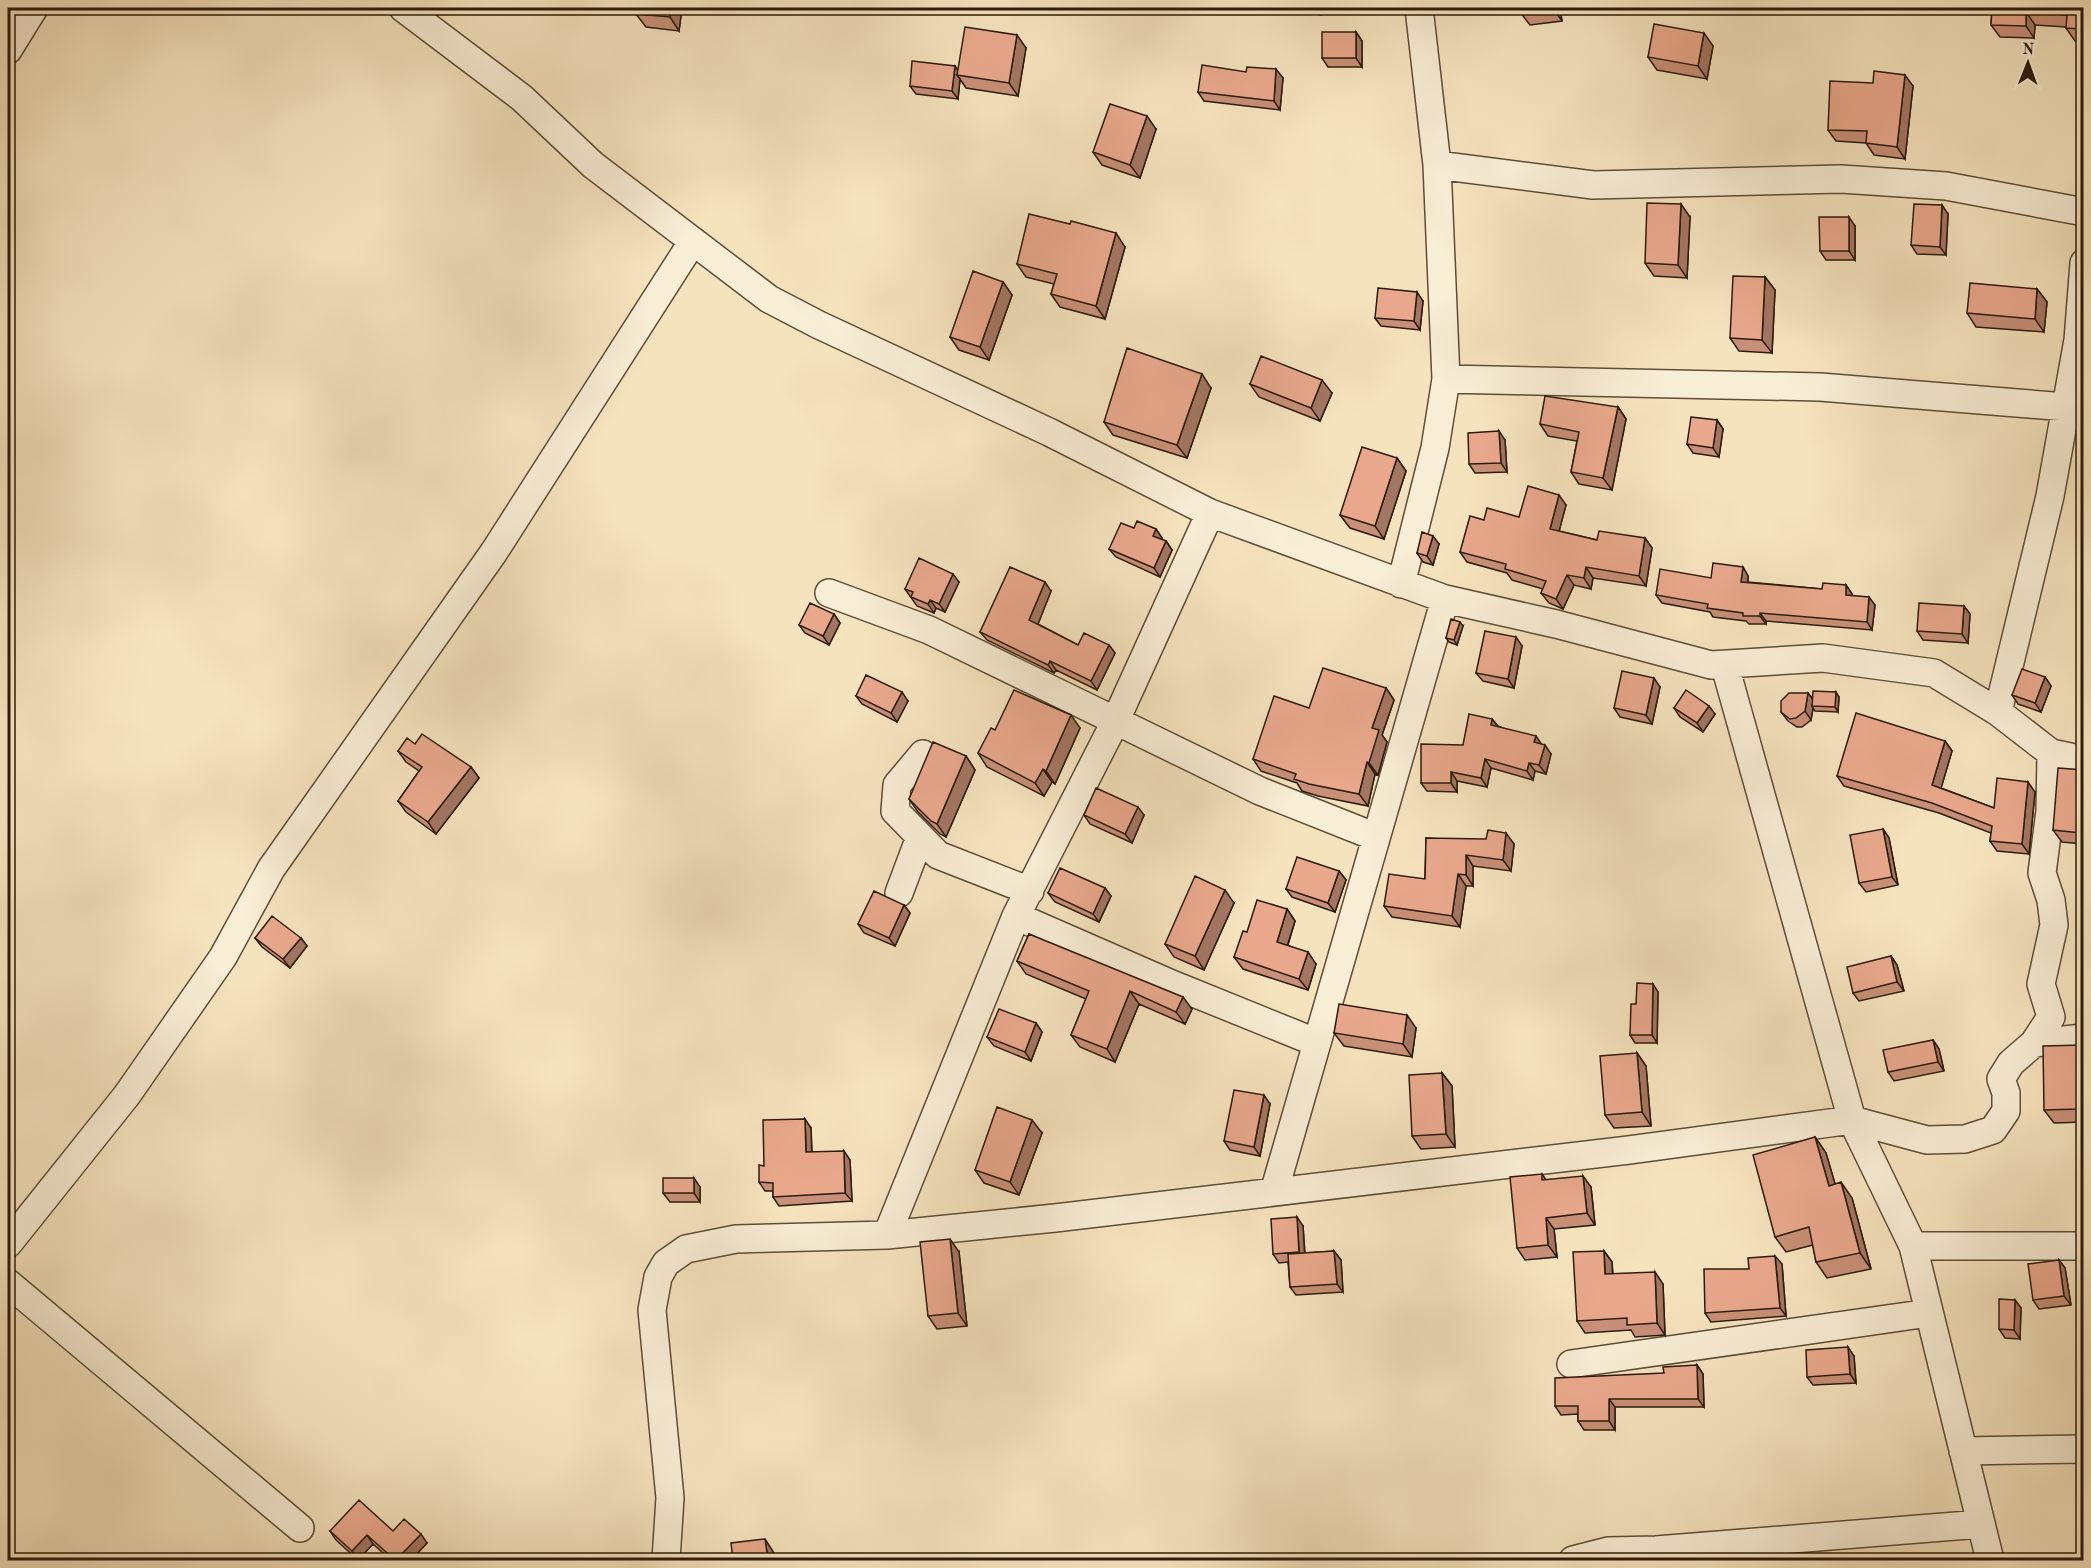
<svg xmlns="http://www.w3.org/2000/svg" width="2091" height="1568" viewBox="0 0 2091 1568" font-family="'Old Standard TT',serif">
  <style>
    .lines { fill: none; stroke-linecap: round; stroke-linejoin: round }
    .minor-casing { stroke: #5e4d37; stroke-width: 30 }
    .minor { stroke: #f8edd5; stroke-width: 27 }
    .wall { fill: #c89078; stroke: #2c1b0a; stroke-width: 1.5 }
    .shaded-wall { fill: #a37662; stroke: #2c1b0a; stroke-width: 1.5 }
    .building { fill: #e9a88c; stroke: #2c1b0a; stroke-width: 1.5 }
  </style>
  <rect width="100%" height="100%" fill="#f5e3be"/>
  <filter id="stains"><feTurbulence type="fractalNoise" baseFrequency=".00333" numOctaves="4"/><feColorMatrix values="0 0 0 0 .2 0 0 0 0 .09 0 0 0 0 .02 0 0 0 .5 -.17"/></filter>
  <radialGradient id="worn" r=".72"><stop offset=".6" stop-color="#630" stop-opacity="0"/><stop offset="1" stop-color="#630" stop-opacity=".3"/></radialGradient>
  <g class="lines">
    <g class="minor-casing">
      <path id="minor" d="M403,8L522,98L593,165L769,299L819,325L1049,432L1210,513L1445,599L1556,624L1711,665L1823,658L1934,673L1998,712L2051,753L2084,760
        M8,50L34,8
        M1437,165L1593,185L1841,179L1946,186L2084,212
        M1446,379L1820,387L2066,407
        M1401,584L1435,448L1446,379L1437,165L1419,8
        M829,593L929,630L1260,791L1376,837
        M1725,666L1852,1120L1913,1246L1990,1560
        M1998,712L2050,496L2078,340L2084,263
        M923,754L897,785L895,811L938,855L1030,891
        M899,893L920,837
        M1016,916L1174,985L1315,1042
        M2034,1043L2084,1038
        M1274,1192L1445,599
        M887,1235L1016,916L1115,722L1210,513
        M8,1244L127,1095L223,957L271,869L494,552L693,241
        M1913,1246H2084
        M8,1283L300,1528
        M1571,1364L1929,1313
        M1963,1451L2084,1449
        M666,1560L670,1498L652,1310L658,1277L666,1263L686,1249L736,1239L887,1235L1055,1218L1629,1150L1852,1120L1927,1140L1965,1139L1993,1130L2006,1111V1093L2001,1079L2011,1063L2034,1043L2051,1017L2041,984L2054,925L2051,900L2042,873L2050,811L2051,753
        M1573,1560L1608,1551L1656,1550L1981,1524"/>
    </g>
    <use href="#minor" class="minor"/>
  </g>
  <path class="wall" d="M682,8L679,31L646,27L636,14Z
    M1130,8H1144L1143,11Z
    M1314,8H1351V9L1320,15Z
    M1520,8H1560L1562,21L1530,25L1520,12Z
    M1992,8H2084V41H2075L2066,28V27L2035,25L2034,38L2000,37L1991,25Z
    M1356,32L1362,41V67H1328L1322,58Z
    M1713,46L1707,79L1657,70L1648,57Z
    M1026,48L1018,96L966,88L960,79L958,99L916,94L910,86L955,66L958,71Z
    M1246,72L1283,78L1280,110L1204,101L1198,92Z
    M1913,86L1905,159L1874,155L1866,143L1836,141L1828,130Z
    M1156,129L1140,178L1102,165L1093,152Z
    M1948,214L1946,255L1917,254L1911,245Z
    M1690,217L1687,278L1654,276L1645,263Z
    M1855,226V260H1826L1820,251Z
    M1125,247L1105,319L1060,307L1051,294L1054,284L1026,277L1017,264Z
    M1765,277L1775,290L1772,353L1739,351L1730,338Z
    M1003,282L1012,295L989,360L959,350L950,337Z
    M2037,289L2047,302L2044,332L1976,327L1967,313Z
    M1423,301L1420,330L1381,326L1375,318Z
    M1250,384L1332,393L1320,421L1259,397Z
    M1211,388L1187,458L1113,435L1104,422Z
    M1618,407L1626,419L1612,490L1579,484L1571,472L1577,441L1548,436L1540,424Z
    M1717,420L1723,429L1719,457L1693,453L1687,444Z
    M1505,440L1507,472L1475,473L1469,464Z
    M2084,446V501L2077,491Z
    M1397,458L1406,471L1384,539L1350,528L1340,515Z
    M1566,505L1559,531L1597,540L1645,538L1652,548L1646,586L1593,578L1591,589L1574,585L1563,609L1549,603L1541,593L1543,589L1512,580L1507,573L1467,562L1460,552L1484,520L1519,517Z
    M1134,528L1156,529L1162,538V540L1166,541L1172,550L1160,577L1116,557L1109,549Z
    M1439,544L1433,565L1423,562L1417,553Z
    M1743,567L1748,576V582L1822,589L1846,585L1852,594V595L1875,605L1872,630L1766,621V624H1749L1746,621L1713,617L1710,612L1662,603L1656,595L1711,578Z
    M959,582L945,612L936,608L934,613L917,606L905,589Z
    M1051,591L1038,624L1078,645H1109L1115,653L1097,690L1056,670L1054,673L987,640L980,632Z
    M1964,606L1970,614L1968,643L1923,640L1917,631Z
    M834,614L840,623L829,645L805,633L799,625Z
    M1463,626L1457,645L1449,642L1446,638Z
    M1522,646L1514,688L1483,681L1476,673Z
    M2045,677L2051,686L2041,712L2018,704L2012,695Z
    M1660,687L1652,724L1620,717L1614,708Z
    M1386,688L1394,700L1382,735L1387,742L1378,775L1375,774L1368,806L1318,796L1302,791L1297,783L1261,771L1253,759L1309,708Z
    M1808,693L1812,698L1839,697L1838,712L1815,711L1813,708L1811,720L1802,727H1797L1788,721L1781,712Z
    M856,696L908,701L897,722L862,704Z
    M1674,708L1715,714L1703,732L1680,717Z
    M1492,719L1498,726L1541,744L1551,754L1546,774L1535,771L1533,780L1491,768L1487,787L1457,781V792L1427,791L1421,783Z
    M1080,728L1055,784L1052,782L1044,796L987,767L978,753L995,730Z
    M1945,741L1952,751L1941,788L1994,808L2035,792L2029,854L1997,851L1990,841L1991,833L1939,813L1844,786L1837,776Z
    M415,744L471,767L479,778L436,834L406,812L398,801L419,771L406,762L398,751Z
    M966,756L975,770L946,837L940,834L918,812L909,799Z
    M2084,770V844L2062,842L2053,830Z
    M1084,815H1144L1132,843L1090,824Z
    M1883,829L1889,838L1898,885L1866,892L1859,883Z
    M1426,838L1514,844L1511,871L1473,866V886H1466L1460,927L1392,917L1384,906L1425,879Z
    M1339,871L1346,880L1335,912L1292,897L1286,889Z
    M1105,888L1111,896L1099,922L1055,902L1048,893Z
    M1234,903L1204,970L1174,957L1165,944Z
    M904,905L910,913L895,946L864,933L858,924Z
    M1287,909L1295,921L1288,945L1316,964L1308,990L1243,969L1234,957L1247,932Z
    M1029,934L1192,1009L1185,1024L1139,1004L1115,1062L1080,1047L1071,1035L1086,999L1026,974L1017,961Z
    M255,938H301L307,946L290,968L262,947Z
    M1891,956L1897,965L1904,991L1859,1001L1853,993Z
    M1658,992L1657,1043H1635L1630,1035L1636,1004Z
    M1036,1023L1042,1032L1031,1061L994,1046L987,1037Z
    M1416,1028L1412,1057L1344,1046L1334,1033Z
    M1933,1040L1939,1049L1944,1071L1894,1081L1888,1072Z
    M2084,1045V1122L2054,1123L2044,1110Z
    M1637,1053L1646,1066L1651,1126L1614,1128L1605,1115Z
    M1442,1073L1452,1086L1455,1147L1421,1149L1412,1136Z
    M1270,1104L1260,1156L1230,1150L1224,1141Z
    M811,1128L812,1152L850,1160L852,1201L779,1206L773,1197V1191H765L759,1182L764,1166Z
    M1042,1133L1019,1195L984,1183L975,1170Z
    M1815,1137L1826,1153L1835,1184L1852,1198L1871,1269L1827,1278L1816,1262L1813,1245L1786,1252L1775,1237Z
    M1542,1174L1546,1180L1591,1187L1595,1225L1554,1229L1557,1257L1525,1260L1517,1248Z
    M700,1187V1202H670L663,1193Z
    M1303,1226L1305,1253L1334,1251L1341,1260L1343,1292L1296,1295L1290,1287L1288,1262L1279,1263L1273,1254Z
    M1604,1251L1612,1262L1613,1274L1663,1284L1665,1335L1635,1337L1631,1330L1585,1333L1577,1321Z
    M959,1252L967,1326L937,1329L928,1316Z
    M2059,1260L2065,1268L2071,1305L2039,1309L2033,1300Z
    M1782,1264L1786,1316L1711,1322L1705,1313L1749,1269Z
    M2015,1300L2021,1308L2020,1339L2005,1338L1999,1329Z
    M1854,1356L1856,1383L1813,1385L1807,1377Z
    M1697,1365L1703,1374L1704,1407H1615V1430H1584L1578,1421V1414L1561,1415L1555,1406L1664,1373Z
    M330,1531H393L427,1543L411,1560H391L373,1544L358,1560L336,1540Z"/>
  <path class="shaded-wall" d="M671,8H682L679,31L670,17Z
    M1553,8H1560L1562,21Z
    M2083,8H2084V32L2081,29Z
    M2026,12L2035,25L2034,38L2026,26Z
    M1356,32L1362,41V67L1356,58Z
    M1704,33L1713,46L1707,79L1698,66Z
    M1017,35L1026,48L1018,96L1009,83Z
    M955,66L961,75H957L960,79L958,99L952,91Z
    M1276,69L1283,78L1280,110L1274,101Z
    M1905,75L1913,86L1905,159L1897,147Z
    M1147,116L1156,129L1140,178L1130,165Z
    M1681,204L1690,217L1687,278L1678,265Z
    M1942,205L1948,214L1946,255L1940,247Z
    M1849,217L1855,226V260L1849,251Z
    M1116,233L1125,247L1105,319L1096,306Z
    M1765,277L1775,290L1772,353L1762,340Z
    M1003,282L1012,295L989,360L980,347Z
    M2037,289L2047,302L2044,332L2035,319Z
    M1417,292L1423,301L1420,330L1414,321Z
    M1202,374L1211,388L1187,458L1177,445Z
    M1322,380L1332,393L1320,421L1311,408Z
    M1618,407L1626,419L1612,490L1603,478Z
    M1717,420L1723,429L1719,457L1713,448Z
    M1499,431L1505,440L1507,472L1501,463Z
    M1397,458L1406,471L1384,539L1375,526Z
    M1559,495L1566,505L1557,539L1550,529Z
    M1156,529L1162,538L1159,545L1153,536Z
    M1433,536L1439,544L1433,565L1427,556Z
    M1645,538L1652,548L1646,586L1639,576Z
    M1166,541L1172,550L1160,577L1154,568Z
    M1586,567L1593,578L1591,589L1584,578Z
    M1743,567L1748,576L1747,590L1741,582Z
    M953,574L959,582L945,612L939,604Z
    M1567,575L1574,585L1563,609L1556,599Z
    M1045,582L1051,591L1036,629L1029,620Z
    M1846,585L1852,594V603L1846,595Z
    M1869,597L1875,605L1872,630L1867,622Z
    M930,600L936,608L934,613L928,604Z
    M1964,606L1970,614L1968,643L1962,634Z
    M1760,613L1766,621V624L1760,616Z
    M834,614L840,623L829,645L823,636Z
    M1460,622L1463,626L1457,645L1454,640Z
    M1516,637L1522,646L1514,688L1508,679Z
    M1109,645L1115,653L1097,690L1091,681Z
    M1050,661L1056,670L1054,673L1048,665Z
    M2045,677L2051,686L2041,712L2035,703Z
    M1654,678L1660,687L1652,724L1646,715Z
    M1386,688L1394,700L1382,735L1387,742L1378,775L1369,763L1372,728Z
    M902,692L908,701L897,722L891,713Z
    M1836,692L1839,697L1838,712L1835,707Z
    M1808,693L1814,701L1812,706L1813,708L1811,720L1805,711Z
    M1709,706L1715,714L1703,732L1697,723Z
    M1071,715L1080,728L1055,784L1046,771Z
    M1492,719L1499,728L1491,725Z
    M1536,736L1542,745L1534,742Z
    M1945,741L1952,751L1939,795L1932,785Z
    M1545,745L1551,754L1546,774L1539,765Z
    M966,756L975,770L946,837L937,824Z
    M1485,759L1491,768L1487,787L1481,778Z
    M1367,762L1375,774L1368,806L1359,794Z
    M1529,763L1535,771L1533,780L1527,771Z
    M471,767L479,778L436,834L428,822Z
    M1043,769L1052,782L1044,796L1035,783Z
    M1451,772L1457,781V792L1451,783Z
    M2028,782L2035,792L2029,854L2022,844Z
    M1138,807L1144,815L1132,843L1125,834Z
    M2084,808V836L2081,833Z
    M1883,829L1889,838L1898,885L1892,877Z
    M1506,833L1514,844L1511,871L1503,860Z
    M1466,855L1473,866V886L1466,875Z
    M1339,871L1346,880L1335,912L1328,903Z
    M1458,874L1466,886L1460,927L1452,916Z
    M1105,888L1111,896L1099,922L1093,914Z
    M1225,890L1234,903L1204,970L1195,956Z
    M904,905L910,913L895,946L889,938Z
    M1287,909L1295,921L1285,953L1277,942Z
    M301,938L307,946L290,968L283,959Z
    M1308,952L1316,964L1308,990L1299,979Z
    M1891,956L1897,965L1904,991L1897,982Z
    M1653,984L1658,992L1657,1043L1652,1035Z
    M1130,991L1139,1004L1115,1062L1107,1049Z
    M1183,997L1192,1009L1185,1024L1176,1012Z
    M1407,1015L1416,1028L1412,1057L1403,1044Z
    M1036,1023L1042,1032L1031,1061L1025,1052Z
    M1933,1040L1939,1049L1944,1071L1938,1062Z
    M1637,1053L1646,1066L1651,1126L1642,1112Z
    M2078,1067L2084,1076V1116L2079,1109Z
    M1442,1073L1452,1086L1455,1147L1446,1134Z
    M1264,1095L1270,1104L1260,1156L1254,1147Z
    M805,1119L811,1128L812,1161L806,1152Z
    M1032,1120L1042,1133L1019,1195L1010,1182Z
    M1815,1137L1826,1153L1840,1201L1829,1186Z
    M844,1151L850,1160L852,1201L845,1193Z
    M1583,1176L1591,1187L1595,1225L1587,1213Z
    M694,1178L700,1187V1202L694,1193Z
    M1841,1182L1852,1198L1871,1269L1860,1253Z
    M1297,1217L1303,1226L1305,1261L1299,1252Z
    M1546,1218L1554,1229L1557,1257L1548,1245Z
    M950,1239L959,1252L967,1326L958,1313Z
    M1334,1251L1341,1260L1343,1292L1337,1284Z
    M1604,1251L1612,1262L1613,1285L1605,1274Z
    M1775,1256L1782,1264L1786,1316L1780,1308Z
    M2059,1260L2065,1268L2071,1305L2064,1296Z
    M1655,1272L1663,1284L1665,1335L1657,1323Z
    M2015,1300L2021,1308L2020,1339L2014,1330Z
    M1848,1347L1854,1356L1856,1383L1850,1374Z
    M1697,1365L1703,1374L1704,1407L1698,1399Z
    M1609,1399L1615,1407V1430L1609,1421Z
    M421,1534L427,1543L411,1560H396Z
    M367,1535L373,1544L358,1560L352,1551Z
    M765,1539L774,1553L775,1560H768Z"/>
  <path class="building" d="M637,8H671L670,17L636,14Z
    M1520,8H1553L1520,12Z
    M1992,8H2083L2081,29L2066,28L2067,15L2026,12V26L1991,25Z
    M1654,24L1704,33L1698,66L1648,57Z
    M965,27L1017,35L1009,83L957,75Z
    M1322,32H1356V58H1322Z
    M912,61L955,66L952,91L910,86Z
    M1202,65L1246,72L1247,67L1276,69L1274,101L1198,92Z
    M1874,71L1905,75L1897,147L1866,143L1867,131L1828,130L1830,81L1873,83Z
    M1110,104L1147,116L1130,165L1093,152Z
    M1647,203L1681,204L1678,265L1645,263Z
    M1914,204L1942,205L1940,247L1911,245Z
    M1029,214L1070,224L1071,221L1116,233L1096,306L1051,294L1057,274L1017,264Z
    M1819,217H1849V251H1820Z
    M973,271L1003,282L980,347L950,337Z
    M1733,276L1765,277L1762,340L1730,338Z
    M1970,283L2037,289L2035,319L1967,313Z
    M1378,288L1417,292L1414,321L1375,318Z
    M1127,348L1202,374L1177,445L1104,422Z
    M1261,356L1322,380L1311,408L1250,384Z
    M1545,396L1618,407L1603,478L1571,472L1579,432L1540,424Z
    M1691,417L1717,420L1713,448L1687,444Z
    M1499,431L1501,463L1469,464L1468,433Z
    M2080,445L2084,446V492L2077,491Z
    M1362,447L1397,458L1375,526L1340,515Z
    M1528,486L1559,495L1550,529L1597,540L1599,531L1645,538L1639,576L1586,567L1584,578L1567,575L1556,599L1541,593L1546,581L1505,569L1506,564L1460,552L1470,516L1484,520L1487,508L1519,517Z
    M1137,521L1156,529L1153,536L1166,541L1154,568L1109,549L1121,523L1134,528Z
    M1422,532L1433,536L1427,556L1417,553Z
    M919,558L953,574L939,604L930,600L928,604L911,597L913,592L905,589Z
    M1713,563L1743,567L1741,582L1822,589L1823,583L1846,585V595L1869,597L1867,622L1760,613V616H1743V613L1707,608L1708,604L1656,595L1660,569L1711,578Z
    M1010,567L1045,582L1029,620L1078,645L1084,633L1109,645L1091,681L1050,661L1048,665L980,632Z
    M810,603L834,614L823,636L799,625Z
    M1919,603L1964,606L1962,634L1917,631Z
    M1451,619L1460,622L1454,640L1446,638Z
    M1485,631L1516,637L1508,679L1476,673Z
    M1323,668L1386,688L1372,728L1379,730L1369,763L1367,762L1359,794L1309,784L1294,779L1296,774L1253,759L1274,696L1309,708Z
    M2022,669L2045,677L2035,703L2012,695Z
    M1622,671L1654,678L1646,715L1614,708Z
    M866,675L902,692L891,713L856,696Z
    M1014,690L1071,715L1046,771L1043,769L1035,783L978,753L991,728L995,730Z
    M1686,690L1709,706L1697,723L1674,708Z
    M1813,691L1836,692L1835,707L1812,706Z
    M1789,693H1808L1805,711L1796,718L1790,719L1781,712V701Z
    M1856,713L1945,741L1932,785L1994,808L1997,778L2028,782L2022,844L1990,841L1992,826L1932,803L1837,776Z
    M1469,714L1492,719L1491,725L1536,736L1534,742L1545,745L1539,765L1529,763L1527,771L1485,759L1481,778L1451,772V783H1421V744L1463,745Z
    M422,734L471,767L428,822L398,801L422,767L398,751L407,738L415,744Z
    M933,742L966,756L937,824L931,821L909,799Z
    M2058,768L2084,770V808L2081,833L2053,830Z
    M1096,788L1138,807L1125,834L1084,815Z
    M1883,829L1892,877L1859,883L1850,835Z
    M1488,830L1506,833L1503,860L1466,855V875L1458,874L1452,916L1384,906L1389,874L1425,879L1426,838L1486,839Z
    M1297,857L1339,871L1328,903L1286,889Z
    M1060,868L1105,888L1093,914L1048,893Z
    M1195,876L1225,890L1195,956L1165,944Z
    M874,891L904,905L889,938L858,924Z
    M1257,900L1287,909L1277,942L1308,952L1299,979L1234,957L1243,931L1247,932Z
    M272,916L301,938L283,959L255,938Z
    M1029,934L1183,997L1176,1012L1130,991L1107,1049L1071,1035L1089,991L1017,961Z
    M1891,956L1897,982L1853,993L1847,967Z
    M1637,983L1653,984L1652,1035H1630L1631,1004H1636Z
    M1339,1004L1407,1015L1403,1044L1334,1033Z
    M999,1009L1036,1023L1025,1052L987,1037Z
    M1933,1040L1938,1062L1888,1072L1883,1050Z
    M2084,1045V1067H2078L2079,1109L2044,1110L2043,1046Z
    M1637,1053L1642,1112L1605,1115L1600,1056Z
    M1442,1073L1446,1134L1412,1136L1409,1075Z
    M1234,1090L1264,1095L1254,1147L1224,1141Z
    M997,1107L1032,1120L1010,1182L975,1170Z
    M805,1119L806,1152L844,1151L845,1193L773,1197V1183L759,1182V1165L764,1166L763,1120Z
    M1815,1137L1829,1186L1841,1182L1860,1253L1816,1262L1809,1227L1775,1237L1753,1155Z
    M1542,1174V1180L1583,1176L1587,1213L1546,1218L1548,1245L1517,1248L1510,1177Z
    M663,1178H694V1193H663Z
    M1297,1217L1299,1252L1273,1254L1271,1219Z
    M950,1239L958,1313L928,1316L920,1242Z
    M1334,1251L1337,1284L1290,1287L1288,1254Z
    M1604,1251L1605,1274L1655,1272L1657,1323L1627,1325V1318L1577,1321L1573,1252Z
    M1775,1256L1780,1308L1705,1313L1704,1269H1749L1748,1258Z
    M2059,1260L2064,1296L2033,1300L2028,1264Z
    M1999,1299L2015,1300L2014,1330L1999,1329Z
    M1848,1347L1850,1374L1807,1377L1806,1350Z
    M1697,1365L1698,1399H1609V1421H1578V1406H1555V1378L1664,1373L1663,1367Z
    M359,1500L393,1531L404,1519L421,1534L396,1560H395L367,1535L352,1551L330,1531Z
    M765,1539L768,1560H733L731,1543Z
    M1693,1554L1695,1560H1671Z"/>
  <rect width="2091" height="1568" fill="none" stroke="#f5e3be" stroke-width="30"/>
  <rect x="9" y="9" width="2073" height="1550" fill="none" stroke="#2c1b0a" stroke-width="3"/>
  <rect x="15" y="15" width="2061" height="1538" fill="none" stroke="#2c1b0a" stroke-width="1.5"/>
  <g transform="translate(2028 63) rotate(1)" stroke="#f8edd5" stroke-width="4.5" paint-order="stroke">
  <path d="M0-4.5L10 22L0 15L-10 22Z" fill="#2c1b0a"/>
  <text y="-9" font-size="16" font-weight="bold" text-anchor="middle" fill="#2c1b0a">N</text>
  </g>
  <rect width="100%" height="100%" filter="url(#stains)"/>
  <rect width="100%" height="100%" fill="url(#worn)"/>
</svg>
